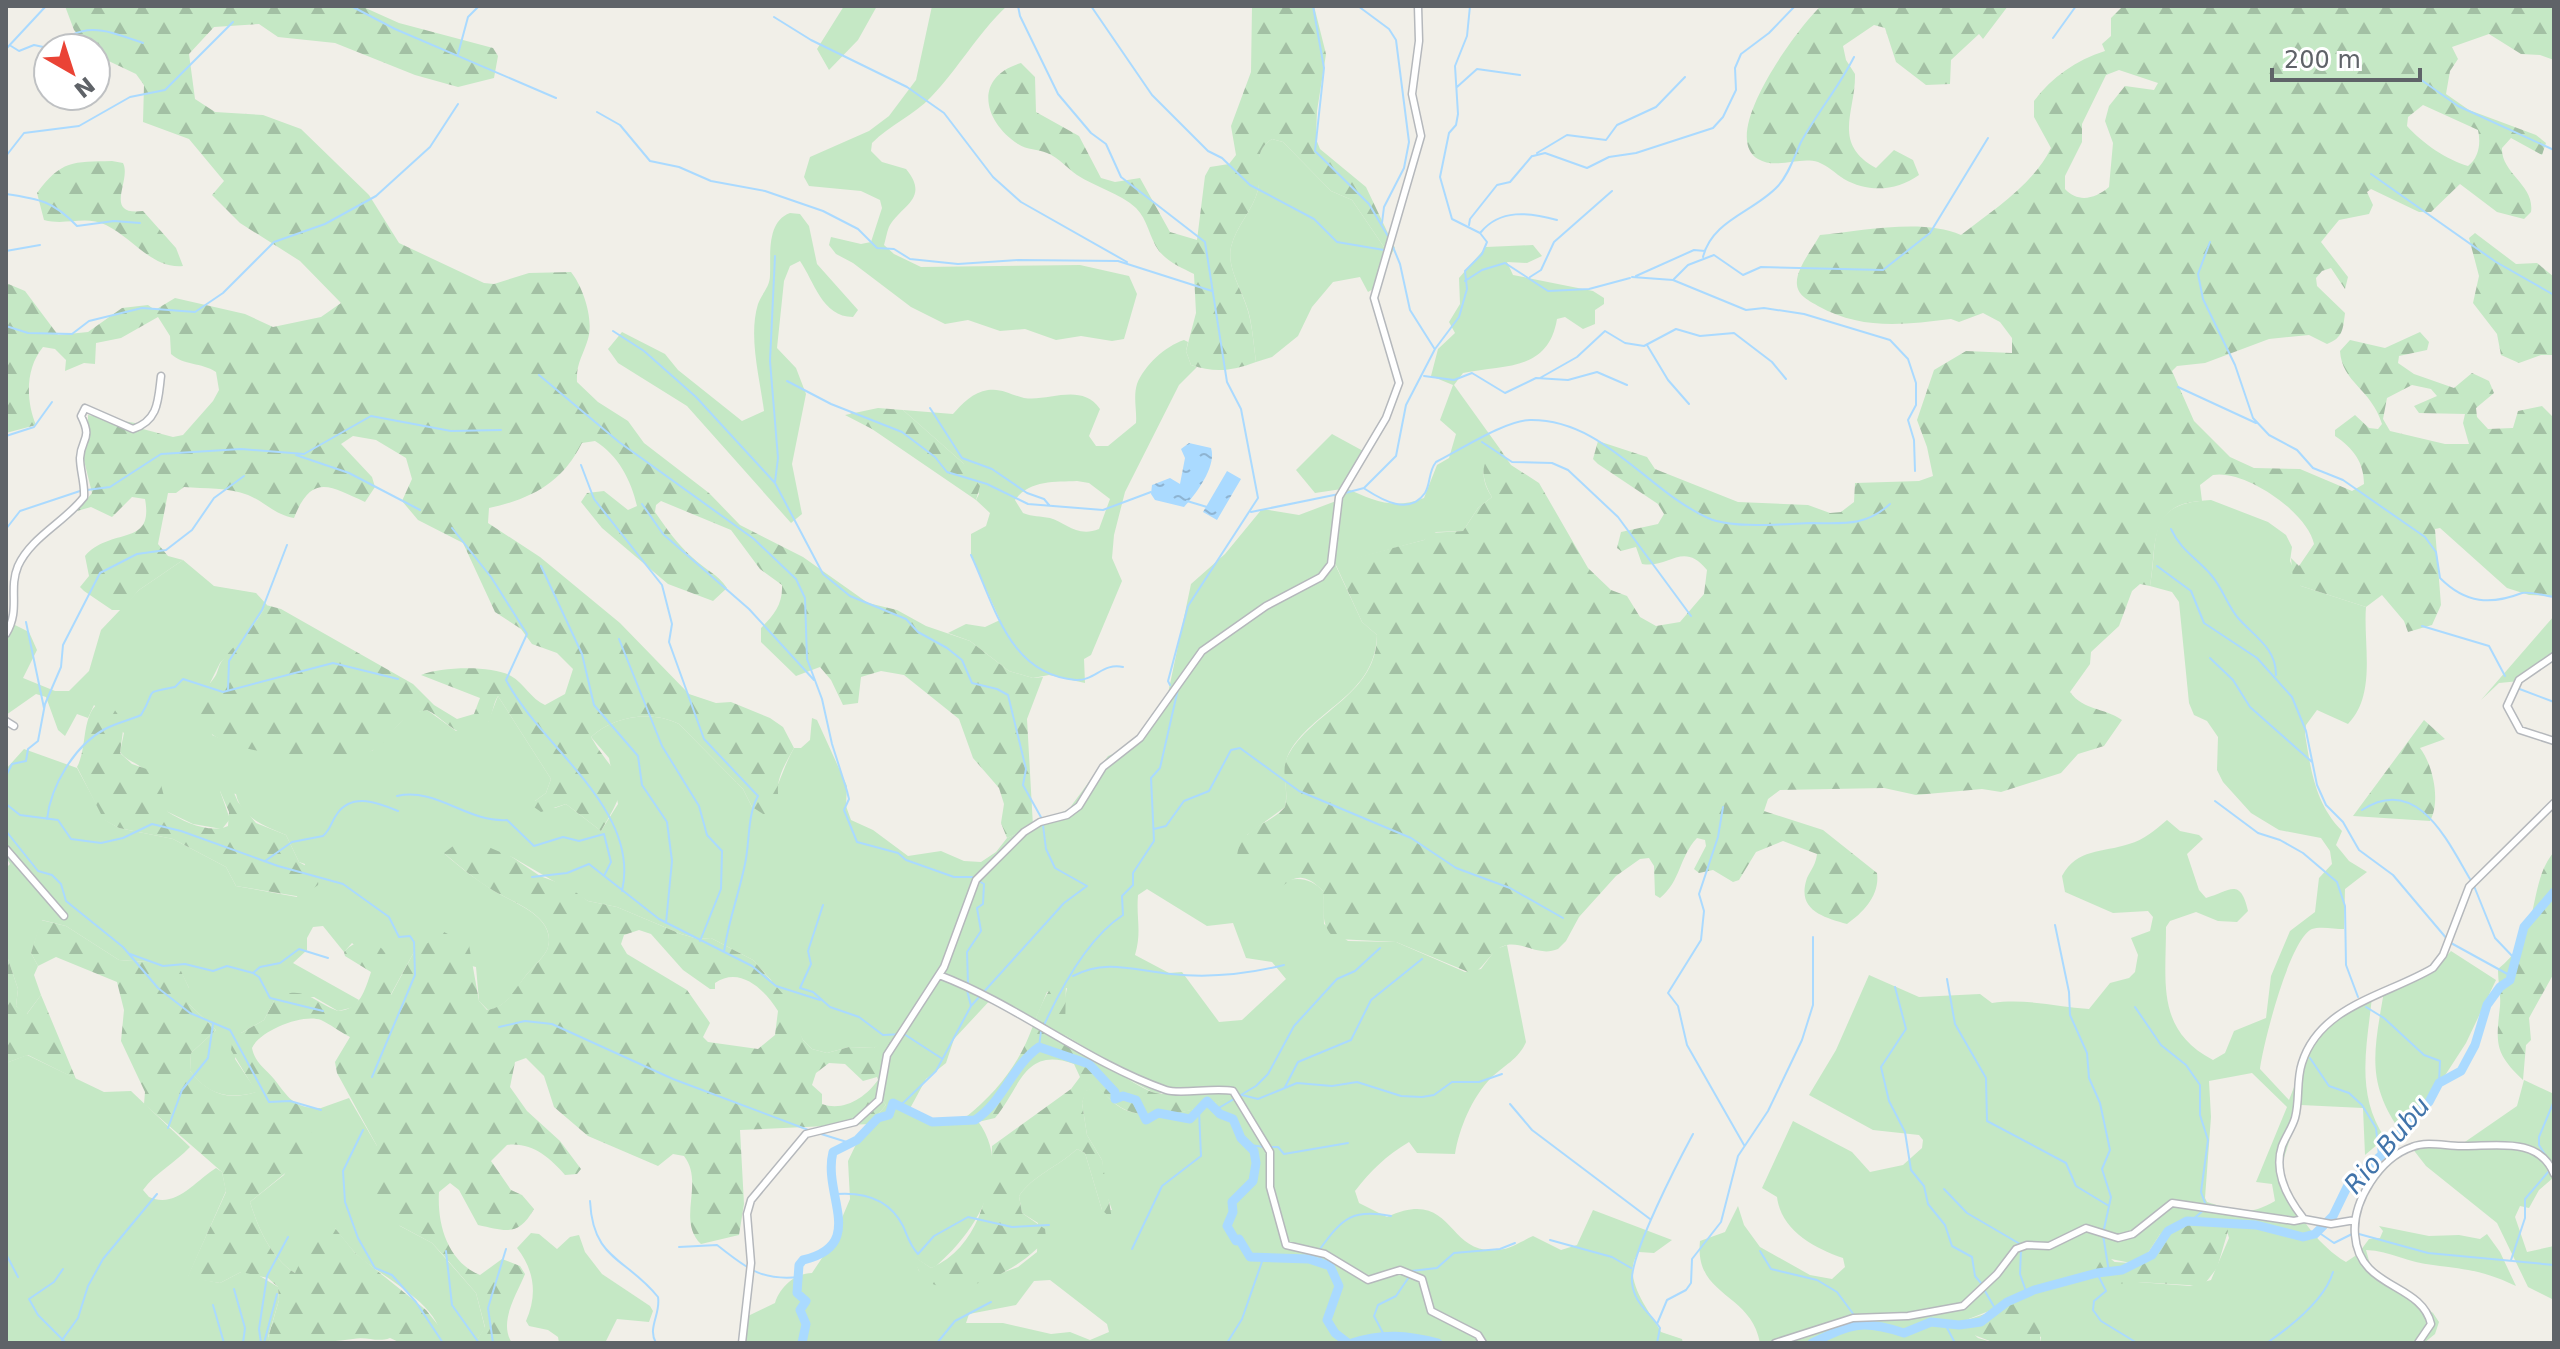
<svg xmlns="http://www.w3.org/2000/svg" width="2560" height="1349" viewBox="0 0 2560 1349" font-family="'DejaVu Sans',sans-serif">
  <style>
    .grass { fill: #c5e8c5; fill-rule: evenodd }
    .forest { fill: url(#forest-firs); fill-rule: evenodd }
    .water { fill: url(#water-ripples) }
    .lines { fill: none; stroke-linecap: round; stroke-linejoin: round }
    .stream { stroke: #aadaff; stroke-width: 2 }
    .river { stroke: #aadaff; stroke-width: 9 }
    .minor-casing { stroke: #b5b8bc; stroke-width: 9 }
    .minor { stroke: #fff; stroke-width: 6 }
    .labels { text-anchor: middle; stroke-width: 6; stroke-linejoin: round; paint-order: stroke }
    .water-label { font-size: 26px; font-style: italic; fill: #4174aa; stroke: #fff }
  </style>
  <defs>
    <pattern id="forest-firs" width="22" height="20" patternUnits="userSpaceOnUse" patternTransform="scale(2)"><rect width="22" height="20" fill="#c5e8c5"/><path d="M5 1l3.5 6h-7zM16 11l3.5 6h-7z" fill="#a3c0a4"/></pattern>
    <pattern id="water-ripples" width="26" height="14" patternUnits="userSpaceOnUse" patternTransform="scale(2)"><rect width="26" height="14" fill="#aadaff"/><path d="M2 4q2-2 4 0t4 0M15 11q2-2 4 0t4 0" fill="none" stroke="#8eb4d2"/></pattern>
  </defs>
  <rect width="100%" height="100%" fill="#f1efe8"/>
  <path class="grass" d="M844,6H877L858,40L829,70L817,49Z
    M932,6H1007C977,34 959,68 931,97C914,115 890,125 872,143L871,151L882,162L906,169C930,198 902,205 890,225C887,230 886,239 884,245L894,254L921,267L1080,265L1129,276L1137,294L1124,339L1112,341L1081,336L1056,340L1025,329L1000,331L968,320L945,324L911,307L853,263L836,254L829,245L831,237L861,244L871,242L882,208L880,200L861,191L809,186L804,177L810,157L869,131L889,116L916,80Z
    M1272,139L1283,142L1331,191L1352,200L1388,253H1392L1375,288L1368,292L1360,277L1333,282L1312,307L1298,336L1272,357L1256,362C1254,348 1253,333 1250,318C1246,295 1226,270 1231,247C1236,226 1253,210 1258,190C1262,170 1251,152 1272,139Z
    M790,213L800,214L809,226L817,264L858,310L853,317C822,317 814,281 800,261L790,266L784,281L777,348L796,368L806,394L792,464L802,514L791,523L687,406L618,363L608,349L622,332L665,354L678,370L742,421L764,411C760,378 748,337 758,304C762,293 770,287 770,275C771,255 766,222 790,213Z
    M1533,245L1542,256L1527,263L1507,262L1513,275L1593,291L1604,298V304L1595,310V324L1583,329L1565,317L1557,319C1548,372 1505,364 1463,373L1454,385L1500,449C1481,463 1479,477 1492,497L1478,508L1463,531L1436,532L1424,540L1335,564L1362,622L1377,635C1375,695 1317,707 1290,751C1280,768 1289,789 1285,807L1247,835L1279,885C1294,875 1311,878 1323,891L1324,924L1348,941L1396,942L1465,972L1481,969L1496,949L1507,945L1526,1042C1519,1059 1503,1066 1491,1078C1472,1097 1459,1129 1455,1154L1417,1153L1409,1142C1386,1156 1371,1170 1355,1191L1359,1203L1387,1217C1457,1185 1444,1261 1504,1249C1513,1247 1524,1240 1533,1236L1561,1250L1577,1245L1593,1210L1672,1240L1654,1253L1639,1252C1620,1276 1648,1309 1661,1332L1682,1339L1683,1343H739L748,1316L775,1303C780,1287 795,1273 812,1273L830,1246L850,1199L848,1161L860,1136L886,1105L880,1097L887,1040L874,1048L849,1047L827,1053L812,1049L803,1040L771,980L753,960L711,938L698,939L681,934L617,907L588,901L512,857L453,846L445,854C459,867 478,881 494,891C514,903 559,918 547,950C543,958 533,967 527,974C515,989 508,1007 488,1010L479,1001L476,967L414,952L390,996V976L352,943L344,952L323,926L313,927L307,938V950L293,963L359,1000L354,1007L338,1011L314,997L274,1001L264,1020L241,1033L235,1059L257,1092C228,1100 208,1095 190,1071L191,1053L216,1030L189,1004V988L181,972L147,962L119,960L66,926L42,920L31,953L38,966L34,975L41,995L26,1015L16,1006L18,989L6,953V868L10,864L6,857V769L24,749L77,768L105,820L119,828L173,839L226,867L236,886L297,897L305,864L299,862L286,835C265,826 241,818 236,794L220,791L230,819L222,829L193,824L168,812C160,798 155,776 141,767C133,761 127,761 120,752L124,733L94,705L88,718L77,714L65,736L58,730L46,697L36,694L6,715V636L13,624L29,632L37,650L23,678L55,691H69L89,671L101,630L139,590L183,560L214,586L256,593L267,605L246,637L220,663L210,683L212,735C264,758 317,753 372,751L410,713L427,710L456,731H480L488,722L498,696L551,779L546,793L535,801L555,808L566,804L601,831L618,804L609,758L591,737C613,716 652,710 679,724L743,789L752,807L762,813C778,793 781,771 794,748H801L810,740L812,718L817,720L847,786L846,806L851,820L873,830L908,856L941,851L964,861L981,862L996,852L1007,838L1069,809L1108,756L1133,746L1166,703L1191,584L1225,554L1262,509L1299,515L1336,501L1342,489L1315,493L1296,470L1332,434L1365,452L1346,488C1373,501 1395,510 1424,498L1437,465L1449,458L1456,434L1440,420L1453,385L1431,376L1438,349L1455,333L1449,322L1460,304L1459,278L1486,247ZM1147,889L1207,926L1233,923L1246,958L1272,962L1286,979L1242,1020L1219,1022L1182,972L1169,973L1135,955C1142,931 1136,919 1138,895ZM1067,988L1063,1008L1065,1035L1104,1059L1122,1076L1156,1094L1185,1089L1224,1099C1198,1110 1155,1121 1128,1111C1116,1107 1106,1096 1098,1086L1085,1091L1082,1103L1087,1135L1102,1160L1104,1187L1112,1210H1102L1085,1153L1077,1149C1058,1167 1033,1175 1019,1196L1022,1213L1038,1223L1037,1252L1018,1267L972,1284L919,1271L914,1257L931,1268L936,1266C979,1229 1017,1165 973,1115L926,1122L907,1114L926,1079L946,1063L954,1039L994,996L1035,1021L1047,992ZM1050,1280L1107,1324L1109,1332L1090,1340L1070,1332L1051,1334L1003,1323H966L969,1314L1016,1305L1034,1281Z
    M1184,340L1188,342L1186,351L1191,365L1197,367L1179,385L1125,492L1114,535L1112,558L1122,581L1091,655L1084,659L1085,683L1049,675L1033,678L1009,671L970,641L948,633L966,624L985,627L1000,620L971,556V534L986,526L990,513L976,500L979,494L963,463L903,410L953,414C962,404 973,392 988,390C1002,388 1011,395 1024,398C1049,402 1081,382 1100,409L1089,436L1096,446H1108L1136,423C1137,410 1133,397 1137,384C1144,366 1165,346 1184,340ZM1077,481L1089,483L1110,499L1099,529C1077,538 1065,522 1050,518C1040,516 1033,517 1023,513L1015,500C1029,480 1055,482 1077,481Z
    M2211,500L2268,522L2286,535L2292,547L2290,561L2301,586L2366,607C2363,644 2377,694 2348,724L2317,710L2306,725L2305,734C2311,771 2315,803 2342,831L2336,845L2349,861L2367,872L2345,889L2344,929C2335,929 2320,926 2312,929C2290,938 2263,1044 2260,1069L2289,1100C2313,1042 2308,1024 2372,997C2367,1046 2355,1094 2385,1138L2365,1155L2363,1108L2301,1105L2278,1176C2294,1208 2314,1243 2346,1262L2358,1254L2369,1239L2380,1238L2383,1231L2379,1226L2429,1236L2459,1235L2480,1239L2487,1234L2500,1252L2516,1286C2482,1270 2469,1270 2433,1265C2409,1263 2391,1251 2366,1250L2371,1268L2433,1313L2439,1322L2435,1334L2424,1343H2040L2041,1337L1994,1309L1961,1322L1978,1338L1995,1343H1760C1751,1292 1694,1297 1700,1241L1725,1232L1738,1206L1744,1225L1760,1247L1810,1275L1832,1279L1845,1267L1843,1258C1814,1248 1781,1230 1777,1197L1762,1188L1793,1121L1852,1152L1870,1172L1903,1165L1922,1148L1923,1140L1919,1135L1873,1130L1809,1095L1836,1050L1869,975L1919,997L1980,994L1992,1003C2026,998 2057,1007 2089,1009L2110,983L2129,978L2135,972L2138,955L2131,938L2150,931L2153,917L2148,911L2113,913L2065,892L2062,876C2077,848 2102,853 2129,844C2144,840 2155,830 2167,820L2180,831L2199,835L2203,839L2187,854L2199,890L2206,898C2229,892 2240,876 2248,911L2237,922L2218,921L2196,912L2170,921L2166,927C2166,984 2156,1030 2213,1060L2225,1053L2234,1031L2266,1018L2271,976L2290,931L2315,912L2319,878L2332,864L2330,851L2321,838L2279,830L2251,813L2223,782L2217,770L2218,737L2207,721L2194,715L2189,703L2179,602L2172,592L2150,586C2159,538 2144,503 2211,500ZM2252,1073L2287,1107L2256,1182L2272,1184L2275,1201C2248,1217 2236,1211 2207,1202L2205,1198L2211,1117L2209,1081ZM2214,1223L2225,1224L2229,1238L2211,1280L2190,1286L2138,1282L2111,1259L2131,1263L2144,1259L2160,1234Z
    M2554,616V659L2520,681L2499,683L2481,700Z
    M2451,951L2496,980L2466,1043L2411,1128L2403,1135C2365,1083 2374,1052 2384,991L2441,962Z
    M27,1055L104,1092L131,1091L190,1147C175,1163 155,1173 143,1190L149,1197C176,1209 195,1181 216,1168L222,1172L226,1191L188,1277L220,1283L241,1272H253L278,1287L279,1300L268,1337L271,1343H6V1063Z
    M2524,1080L2554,1094V1177L2539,1190L2529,1208L2520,1206L2515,1217L2527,1252L2554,1246V1300L2528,1287L2497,1223L2426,1166L2412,1148L2462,1144L2517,1106Z
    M349,1098L377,1146V1179L400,1226L432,1243L476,1293L485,1328L475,1343H442C442,1303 381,1278 355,1253C348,1245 341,1236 335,1228L295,1273C271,1258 258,1228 250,1202L284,1175L321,1108Z
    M531,1233L539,1234L557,1249L570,1237L579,1235L585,1252L602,1274L650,1306L653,1311L649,1322L617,1319L605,1343H559L558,1337L548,1330L529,1326L526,1321C538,1294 534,1270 517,1248Z"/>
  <path class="forest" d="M65,6H361L399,23L493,48L498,56L494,78L458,87L415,75L335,43L278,37L259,24L214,27L189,54L195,99L215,112L263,115L301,129L369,195L399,243L484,283L494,284L529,273L571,272C583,287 594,319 588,339C583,356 576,363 577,382L598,402L628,421L644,443L709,493L740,525L803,557L868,603L897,610L926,626L970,641L1009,671L1033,678L1043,677L1027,719L1033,826L1007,838L1001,823L1004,804L999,788L973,758L959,719L904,675L881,671L861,677L858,703L843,705L831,680L820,667L796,676L761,642V628C774,615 783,604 782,585L760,569L731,530L661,501L656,505L655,512C666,528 678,545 693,558C704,569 718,574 727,588L713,601L668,584L602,528L581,502L587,493L604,491L628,510L637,506C631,480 618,455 595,441L582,443C562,483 531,499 489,508L488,523L540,557L620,623L689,694L716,703L731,702L770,718L783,727L794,748C784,766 772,784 781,805L765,815L752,807L743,789L679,724C652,710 613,716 591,737C619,785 636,773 601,831L566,804L541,812L534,807L535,801L546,793L551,779L498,696C492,705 493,718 485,727C467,750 443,717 427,710C394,715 390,745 369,752C330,763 251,756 216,737C206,731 198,718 193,708C196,685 204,693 214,678C218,673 218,666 222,661C237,641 255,628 266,605L281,609L413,684L434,705L457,719L474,714L480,698L421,675C441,667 491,665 511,676C524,683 531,699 545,705L565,694L573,669L557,653L532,644L521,629L495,612L463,543L418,520L402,501L412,479L406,458L376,440L353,436L341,444L372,477L375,487L365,502C331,487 312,472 294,518C273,514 267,503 248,495C228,487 205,489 184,487L176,493H168L158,544L168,556L183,560L139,590L122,610H112L84,591L80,587L89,576L85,556C112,526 154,548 145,499L132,497L112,517L91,507L77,511L92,493L81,448L88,438V415L135,423L139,428L173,437L183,435L213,401L219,390L216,372C201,362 184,366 171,354L170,336L158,317L121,338L96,343L95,364L84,363L65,371L66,360L55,349L43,347C25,369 26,401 36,425L6,433V283L25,291L58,335L88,332L122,308L148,305L155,310L175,298L245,314L273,327L321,317L341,303L300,261L240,223L212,195L224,181L189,139L143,122L144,85L136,74L96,55V48H90L74,30Z
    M1252,6H1314L1326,54L1317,111L1316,139L1320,149L1366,187L1395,248L1392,253H1388L1352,200L1331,191L1283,142L1272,139C1251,152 1263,170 1258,190C1253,210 1236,226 1231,247C1226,270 1246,295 1250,319C1253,333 1254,348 1256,362C1232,371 1215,373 1191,365L1186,351L1196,313L1194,274C1182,268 1168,262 1159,251C1149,237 1148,220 1136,208C1120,193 1095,187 1077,175C1067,168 1059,158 1047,153C1038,149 1027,150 1018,144C983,121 973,77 1021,63L1035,77L1036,112L1079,136L1101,178L1115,182L1140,178L1170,232L1197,240L1205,176L1210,167L1229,164L1236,155L1231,126L1251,72Z
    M1821,6H2008L1983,39L1979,34L1951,60L1950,84L1926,85L1896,62L1885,28L1874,25L1843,46L1846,60L1855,74C1856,112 1831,143 1876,168L1894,150L1913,160L1919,175C1897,191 1868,193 1844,179C1835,173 1828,166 1818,162C1799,156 1776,170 1758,159C1717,135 1800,25 1821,6Z
    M2123,6H2554V60L2540,55L2521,54L2489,34L2452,47L2458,59L2450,71L2446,94L2469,110L2536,135L2546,143L2542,155L2511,138L2502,148C2501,174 2535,185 2531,212L2524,219L2497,212L2460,184L2431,212H2419L2371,189L2367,192L2373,205L2369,214L2339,220L2321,242L2348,277L2345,289L2331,268L2322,271L2316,278L2317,286L2345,313C2343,329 2343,338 2327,344L2309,335L2269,339L2205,363L2177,366L2172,371L2194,421L2230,457L2254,468L2300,469L2352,491L2364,484C2364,462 2353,448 2335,436V430L2355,415L2369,428L2378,429L2382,424C2371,388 2342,383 2340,351L2350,340L2385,348L2420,332L2429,342L2427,350L2399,356L2398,363L2414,374L2454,388L2472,373L2489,381L2494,393L2476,408L2477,417L2488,429L2513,428L2518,411L2542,406L2554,418V596L2529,595L2507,588L2440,528L2435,529L2441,605L2432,625L2408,632L2404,621L2382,595L2366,607L2301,586L2293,579L2291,558L2299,566L2314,544C2308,513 2245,469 2213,475L2200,485L2202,501C2147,503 2157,548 2150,586L2140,584L2132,591L2119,626L2091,652L2090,664L2070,692C2084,711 2103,707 2122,720L2104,746L2078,754L2061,773L2001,792L1982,789L1916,795L1884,788L1780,790L1768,799L1764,811L1823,830L1877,873C1880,895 1864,912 1847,924C1823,917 1796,910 1807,878C1811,870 1816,864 1817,854L1783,841L1756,852L1739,880L1733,882L1713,870L1699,873L1694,869L1706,846L1705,840L1697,838C1679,857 1681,881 1660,898L1655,895L1654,866L1649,858L1640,859L1616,876L1579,917L1566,941L1558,949C1539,957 1524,942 1507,945C1492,948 1486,966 1473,974L1396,942L1337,939C1320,929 1324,909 1323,891C1292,858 1283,896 1259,900C1239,879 1224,851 1254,829C1265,821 1277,817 1285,807C1290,788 1278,770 1290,752C1317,709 1377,693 1377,635L1362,622L1335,563L1424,540L1430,533L1463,531L1478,508L1492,497C1481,479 1478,459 1500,449L1511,465L1539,483L1588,568L1611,590L1627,596L1640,617L1656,626L1680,622L1704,594L1707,570C1683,540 1669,569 1642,564L1636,547L1621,551L1617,548L1621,532L1658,524L1664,514L1658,504L1598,464L1593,459L1598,441L1647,457L1655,469L1738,502L1808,505L1830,513L1841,512L1854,502L1855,483L1919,481L1933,476L1927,447L1917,420L1934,370L1966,351L2012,353V338L2000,322L1983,313L1959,322L1951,319C1903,325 1861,330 1818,306C1810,301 1798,296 1797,285C1795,270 1813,248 1820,235C1861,231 1923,218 1961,235C1993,210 2033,185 2051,148L2034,117V101C2052,77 2076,60 2105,51L2102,44L2111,36V18ZM2119,70L2158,83L2154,90L2125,86L2109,106L2105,121L2113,143L2109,187C2095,199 2078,203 2065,189V176L2082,142V124L2106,75ZM2423,105L2478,130C2481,143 2479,158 2468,166C2447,160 2422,143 2407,126L2408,117ZM2412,385L2431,389L2437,396L2414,406L2419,413L2465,414L2463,423L2469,444H2445L2390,431L2383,419L2387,398Z
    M112,161L123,163C132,180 102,216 143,211L176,248L183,266C152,269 133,238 106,225C85,215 66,226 44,220L37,193C61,160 73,162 112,161Z
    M2475,233L2516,264L2537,263L2554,277V355H2541L2519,363L2501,355L2497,334L2473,303L2479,276L2469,238Z
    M878,408L903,410L963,463L980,486L976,500L872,429L845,415Z
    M107,699L124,723L120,753L132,764L158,773L168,812C184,822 210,834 228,826L229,812L220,791L228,779L238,802L256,823L286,835L299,862L320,874L318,885L302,897L236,886L226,867L173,839L119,828L104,820L77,767C89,746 79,707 107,699Z
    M2424,720L2445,739L2420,748C2433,765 2441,801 2430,821L2353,816Z
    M472,840L512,857L540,876L567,886L588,901L617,907L681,934L698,939L711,938L753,960L783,994L803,1040L812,1049L827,1053L849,1047L874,1048L889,1035L896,1041L882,1070L880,1097L886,1105L870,1124L740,1130L744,1204L739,1235L701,1244C676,1220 705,1183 684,1156L673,1154L658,1166L588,1136L554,1107L544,1076L526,1058L515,1062L510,1087L527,1111L560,1141L581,1169L577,1174L565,1175C549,1157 532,1142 507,1145L491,1161L511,1190L522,1195L534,1209C518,1237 506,1231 478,1225L459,1190L450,1183L439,1192C437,1225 448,1262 480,1275L502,1259L520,1266L525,1274C517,1294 498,1322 512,1343H475L485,1327L476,1293L444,1256L432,1243L376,1213L364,1194L377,1179V1146L337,1073L335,1062L350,1037C340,1032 330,1024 321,1020C303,1013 259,1031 252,1048C255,1063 265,1068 274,1079C289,1098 294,1109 321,1108L300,1161L250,1202C258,1228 271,1258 295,1273L314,1234L323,1225L335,1228L355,1253L426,1310L442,1330V1341L401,1343L390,1338C377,1343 367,1336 353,1339C326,1343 299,1343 271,1343L268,1338L279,1300L278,1287L268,1278L241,1272L220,1283L187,1278L226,1192L222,1172L144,1104L145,1092L121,1041L124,1010L117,982L56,957L38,966L31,953L41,920L66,926L119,960L160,963L181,971L189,988V1004L216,1030L191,1053L190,1071C208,1094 228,1101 256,1092L231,1050L234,1031L241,1033L264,1020L274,1001C299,981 315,1003 338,1011C360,1010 365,990 371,972L345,956L344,952C359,935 382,938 389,962C393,971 390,985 391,995L414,952L444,932L469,945L479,1001L487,1010C508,1007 514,989 527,974C533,967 543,958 547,950C559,917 514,903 494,891C477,881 459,866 444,853L453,846ZM639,930L651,934L683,970L710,989H715V983C740,966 764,989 778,1011L775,1035L758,1049L708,1042L703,1037L710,1023L687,990L627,954L621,944L624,935ZM829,1063L845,1064L863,1081L877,1077L878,1080C866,1097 844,1112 822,1104V1094L812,1085L816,1073Z
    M2554,852V973L2529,1018L2531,1040L2526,1045L2523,1080C2494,1053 2496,1043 2500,1006C2501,993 2498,983 2498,969C2544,933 2526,885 2554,852Z
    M6,953L18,989L16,1006L27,1014L41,995L76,1079L28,1055L6,1063Z
    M1066,979L1065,1035C1093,1051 1126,1083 1155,1093C1165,1096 1203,1088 1217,1087L1225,1099C1199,1110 1153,1122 1126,1110C1115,1105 1106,1096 1098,1087L1086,1091L1082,1103L1087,1135L1102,1160L1112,1219L1102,1210L1085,1153L1077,1149C1058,1167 1033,1175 1019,1196L1022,1213L1045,1229L1046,1238C1028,1265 961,1302 929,1282C920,1276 916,1265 912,1255L931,1268C978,1248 991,1192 992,1146L1071,1089L1080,1077L1074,1064C1024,1046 1021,1087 995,1118L978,1122L973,1116L966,1117C992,1096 1012,1073 1026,1043C1036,1021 1041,998 1057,980Z
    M2186,1221L2225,1224L2228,1231L2217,1268L2203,1286L2138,1282L2106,1285L2096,1279L2092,1269L2099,1261L2131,1263L2144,1259L2160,1234Z
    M2020,1302L2028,1304L2040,1316V1343H1995L1961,1330V1322Z"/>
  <path class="water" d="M1189,443L1211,448C1217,466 1196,494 1184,507L1155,500L1151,494L1152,485L1170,478L1180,484L1185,458L1181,449Z
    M1227,471L1241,479L1217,520L1203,512Z"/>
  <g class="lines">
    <path class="stream" d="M351,6L395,29L556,98
      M1018,6L1020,16L1058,94L1091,133L1106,144L1121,177L1205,242L1227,382L1241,409L1258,498L1188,606L1168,681L1170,685
      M1091,6L1152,95L1208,151L1222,158L1250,185L1314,219L1337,242L1384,250
      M1313,6L1324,68L1315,151L1369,204L1389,238
      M1358,6L1389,29L1396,40L1409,142L1404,168L1384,207L1382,223
      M774,17L811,40L907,87L944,113L993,177L1021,202L1127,262
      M2053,38L2076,6
      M11,46L19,51L34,45L48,48
      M51,48C85,20 105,30 143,43
      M6,49L46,6
      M458,54L468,17L479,6
      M2420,79L2458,106L2554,150
      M1457,87L1477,69L1520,75
      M597,112L620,125L650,161L679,167L711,181L765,191L823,211L858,229L877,248L894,249L910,259L958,264L1018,260L1118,261L1212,291
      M1537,153L1567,135L1606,140L1617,125L1656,107L1685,77
      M6,156L24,133L79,126L130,97L165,90L233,22
      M1533,156L1545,153L1587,168L1609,157L1636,153L1713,128L1723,117L1736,90L1735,68L1741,54L1769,33L1795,6
      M2371,174L2496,262L2554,295
      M6,194C40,199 53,201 77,226L114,221L140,223
      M1469,225L1470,219L1497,185L1510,182L1532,156
      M1481,232C1500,209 1529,212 1557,220
      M2210,242L2198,274L2203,299L2235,365L2253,418L2269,435L2297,450L2313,468L2343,480L2425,537L2436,552L2440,578C2466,604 2491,605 2522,593C2529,591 2546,596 2554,597
      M1393,247L1400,264L1410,310L1434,348
      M6,251L40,245
      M775,256L770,361L778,458L775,482
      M1703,257C1712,220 1754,212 1778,186C1789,174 1794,157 1801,142C1817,113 1839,87 1854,57
      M1636,276L1694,250L1705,251
      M1530,277L1541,270L1554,242L1612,191
      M1632,277L1673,280L1746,310L1764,308L1804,314L1890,340L1908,359L1916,383V405L1908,420L1914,440L1915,471
      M1674,279L1688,265L1714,255L1743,275L1761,267L1883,270L1930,233L1988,138
      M1465,281L1482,270L1505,263L1548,291L1589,289L1630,278
      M6,326L28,333L72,334L89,321L142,308L195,312L223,293L274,242L325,224L376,196L430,147L458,104
      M613,331L644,351L696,397L775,483L823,574L850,596L906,619L918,632L947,648L962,660L972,683L997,689L1008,695L1026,769L1023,785L1042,819
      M1647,345L1668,380L1689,404
      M539,375L619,442L754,539L796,579L805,598L807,659L822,699L832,744L847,791L849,799L844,810L857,842L898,853L906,860L954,877H972L984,884L983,904L977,908L981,931L967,952L968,984
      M1424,376L1454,380L1472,373L1505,393L1536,378L1568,380L1597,372L1627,385
      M1540,378L1577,357L1605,331L1625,343L1644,346L1676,329L1700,336L1734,333L1772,362L1786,379
      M787,381L831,404L902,432L935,457L947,472L987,484L1028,504L1103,510L1151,492
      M2178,387L2256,423
      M930,408L962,458L992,469L1027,493L1044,499L1049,505
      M6,436L34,427L52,402
      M1482,442L1512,462L1552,463L1568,470L1618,517L1691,616
      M296,455L349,473L420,510
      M581,465L594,499L662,585L672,624L669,642L704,739L758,796C747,816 750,841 745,864C739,894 728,922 724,952
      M1365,489C1382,500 1409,516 1425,493C1431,483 1428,472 1436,462C1460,450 1506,420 1530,420C1603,419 1646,490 1708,518C1732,529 1783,524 1811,523C1842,523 1865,527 1890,504
      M87,490L110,487L161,454L241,449L304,454L371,416L451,431L501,430
      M1345,493L1364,488L1396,456L1406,405L1435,349L1459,317L1467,289L1465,271L1482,254L1487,242L1480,233L1452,219L1440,177L1449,133L1456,125L1458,114L1455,66L1467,36L1470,6
      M1187,501L1207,507
      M642,504L663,534L749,609L814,680
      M1251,512L1339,494
      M452,528L491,577L527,634L506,680C541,747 641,809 622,891
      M6,529L20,511L80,491
      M2171,529C2181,551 2198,559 2212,576C2223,589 2228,607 2239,619C2255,637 2276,648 2276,675
      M971,555C995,606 1009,675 1076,680C1094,681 1104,662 1123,667
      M541,566L582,654L594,705L638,756L642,785L667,822L672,861L666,923
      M2157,566L2191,591L2204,623L2257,658L2292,697L2306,731L2317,785L2326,805L2343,822L2359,850L2393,875L2447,939
      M26,622L44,708
      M2422,626L2489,646L2505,676
      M619,639L662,746L699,806L707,835L722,851L721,889L700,941
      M2210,658L2233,680L2250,707L2312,762
      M2517,688L2554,702
      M228,690L229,661L262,610L287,545
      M6,776L12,764L26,761L28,749L38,741L45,704L61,667L63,645L100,573L137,554L166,550L192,530L214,498L244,476
      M397,796C436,787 468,823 507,820L534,846L563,837L579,841L604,834L611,862L605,874
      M2215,801L2258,833L2280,840L2303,853L2337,882L2345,906L2346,965L2358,997
      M6,804L20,815L58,820L71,839L101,843L123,838L152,824L181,831L278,866L343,884L389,917L399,937L410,936L414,942L415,975L372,1077
      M1723,807L1718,837L1699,894L1704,911L1701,940L1668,993L1678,1006L1687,1045L1744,1145
      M2362,810C2417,774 2447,840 2470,879
      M47,819C51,785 75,745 105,729C116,723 130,720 141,715C158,688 141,694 175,687L183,679L223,692L333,663L398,679
      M1154,829L1166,826L1184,801L1209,791L1231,750L1240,748L1299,791L1411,838L1456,868L1510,888L1563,918
      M6,831L38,871L52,875L61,884L66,901L123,947L158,988L190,1013L230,1030L269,1102L290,1101L321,1110
      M265,861L292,842L323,836C331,829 331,822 337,814C352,792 379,803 398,811
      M532,877L567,873L589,864L659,919L752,966L776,986L820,1000
      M2474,886L2495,938L2516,960
      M823,905L808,951L811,964L800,988L813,992L830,1007L859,1017L883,1035L904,1034L941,1058
      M2055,925L2069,992L2070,1015L2087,1053L2089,1078L2100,1103L2110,1150L2102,1169L2111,1197L2104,1229
      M2451,943L2511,976
      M130,954L163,966L185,964L213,971L227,966L253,973L259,977L270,998L323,1011
      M253,973L260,967L280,963L299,949L328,958
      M1073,976C1107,958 1135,971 1171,974C1208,978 1248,974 1284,965
      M1947,979L1955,1024L1986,1078L1987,1121L2066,1163L2076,1186L2109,1206
      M1895,987L1906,1029L1881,1067L1889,1101L1905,1132L1911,1170L1924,1186L1928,1204L1945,1225L1952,1246L1972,1257L1975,1276L1981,1283
      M967,990L971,1006
      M2135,1007L2161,1045L2186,1065L2200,1085V1115L2208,1140L2201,1192L2205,1203
      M2366,1007L2384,1018L2424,1055L2440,1061L2439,1083
      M1044,1025C1061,988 1089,937 1123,915L1122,896L1133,885V873L1154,841L1151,778L1160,768L1178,689
      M499,1027L525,1021L552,1024L673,1079L811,1131
      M1039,1047L1041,1031
      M2310,1058L2329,1086L2349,1093L2362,1105L2376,1128L2379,1156
      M1285,1087L1298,1062L1351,1040L1371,1000L1422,959
      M1242,1095L1258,1099L1297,1083L1332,1086L1357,1082L1401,1096L1422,1097L1434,1095L1452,1082H1479L1502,1074
      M1510,1104L1532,1130L1650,1219
      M901,1105L936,1071L971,1006L1064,903L1087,886L1055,868L1046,849L1043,825
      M1217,1109L1256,1086L1268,1074L1294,1026L1337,979L1355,971L1380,948
      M168,1128L182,1090L208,1058L213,1024
      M363,1130L343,1171L345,1202L358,1238L375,1268L392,1275L416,1302L443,1343
      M818,1133L850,1143
      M1250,1145L1264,1147
      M1270,1147H1278L1284,1154L1348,1143
      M2549,1161L2539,1145V1137L2554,1101
      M1944,1189L1967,1213L2020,1244
      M836,1194C863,1192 889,1198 903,1226C908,1237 909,1244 918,1254L934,1236L968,1217L1012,1227L1049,1225
      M590,1201C593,1261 626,1257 658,1297C661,1314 647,1328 656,1343
      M2192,1220L2205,1209
      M2318,1232L2334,1243L2352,1234
      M2359,1234L2428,1253L2554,1265
      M2103,1235L2109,1272
      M1550,1240L1612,1257L1631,1268
      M679,1247L717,1245C746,1267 759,1281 799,1277
      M1132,1249L1162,1186L1201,1156L1199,1111
      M1320,1249C1343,1217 1353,1209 1391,1216
      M2021,1249L2020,1274L2027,1294
      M446,1251L452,1305L479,1343
      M1760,1251L1771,1269L1817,1280L1837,1292L1854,1315
      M6,1254L18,1277
      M1320,1255L1322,1262
      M2511,1260L2525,1218V1199L2549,1171
      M63,1269L54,1282L29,1299L38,1315L66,1343
      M1411,1271L1437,1268L1454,1253L1500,1249L1515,1243
      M2097,1273L2106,1291L2094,1301L2093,1310L2101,1321L2137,1343
      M234,1289L245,1328L243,1343
      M1985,1291L1997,1312
      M213,1305L224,1343
      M1856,1322L1857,1326
      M1657,1324L1667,1300L1686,1290L1691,1283L1692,1259L1721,1222L1738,1156L1768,1111L1802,1040L1813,1005V937
      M1945,1324L1955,1343
      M1384,1335L1374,1316L1378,1305L1396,1296L1409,1277
      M62,1340L78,1318L88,1286L103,1259L157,1194
      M261,1343L259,1329L267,1276L288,1237
      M264,1343L277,1294
      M493,1343L488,1308L506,1249
      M937,1343L955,1321L991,1302
      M1227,1343L1242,1319L1264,1256
      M1657,1343L1660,1328C1649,1311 1634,1304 1632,1282C1629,1256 1679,1160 1693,1134
      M2267,1343C2290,1327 2325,1300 2333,1272"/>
    <path class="river" d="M802,1343L806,1324L800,1310L806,1301L797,1293L799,1265L803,1260C868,1245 822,1195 833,1152L857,1140L878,1118L889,1115L893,1103L932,1122L975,1120C1003,1102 1012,1066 1039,1047L1089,1064L1115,1092V1099L1123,1096L1136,1100L1146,1120L1158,1113L1190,1119L1207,1101L1220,1114L1233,1119L1241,1138L1254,1151L1256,1163L1253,1181L1232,1202L1233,1212L1227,1226L1236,1241L1239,1239L1250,1257L1309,1259L1330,1266L1339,1286L1327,1320L1335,1333L1348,1343
      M1352,1343C1383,1333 1407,1335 1438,1343
      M1812,1343C1852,1324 1861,1319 1904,1333L1931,1322L1959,1325L1981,1322L2007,1302L2034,1290L2097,1273L2122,1270L2152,1255L2168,1231L2187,1221L2256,1225L2303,1237L2315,1234L2333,1216L2350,1181L2388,1150L2410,1119L2429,1102L2439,1083L2461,1071L2475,1045L2487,1005L2500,987L2510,980L2524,927L2554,892"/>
    <g class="minor-casing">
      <path id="minor" d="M6,634C21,609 8,590 18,566C31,537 65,522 84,497C85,483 80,471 80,458C81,438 93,440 81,416L85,408L133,429C159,420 158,400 161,376
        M2554,656L2519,680L2507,706L2520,730L2554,741
        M6,721L14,726
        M6,849L64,916
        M939,975C1018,1005 1086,1062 1166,1090C1180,1095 1213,1087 1233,1091L1270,1152V1187L1286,1245L1325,1254L1368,1280L1400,1270L1422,1279L1431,1311L1478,1335L1483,1343
        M2355,1220L2331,1224L2304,1219C2288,1199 2273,1173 2282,1146C2286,1136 2292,1128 2295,1118C2300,1100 2296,1081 2302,1063C2320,1005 2388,995 2433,968L2443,955L2469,887L2554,803
        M742,1343L751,1263L747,1214L751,1200L806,1134L855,1122L879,1100L887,1055L944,967L976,880L1024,832L1040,822L1067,815L1079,806L1103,767L1140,738L1202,651L1266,606L1321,577L1331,564L1339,497L1386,418L1399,383L1374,298L1421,136L1412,94L1419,41L1418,6
        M1775,1343L1853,1318L1908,1316L1963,1306L1997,1274L2016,1249L2027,1245L2049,1246L2086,1228L2118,1238L2133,1234L2172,1203L2294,1221L2304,1219
        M2418,1343L2431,1324C2421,1282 2359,1290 2355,1235C2352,1201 2380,1158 2412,1147C2427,1141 2445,1146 2461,1146C2492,1147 2539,1135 2554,1174"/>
    </g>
    <use href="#minor" class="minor"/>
  </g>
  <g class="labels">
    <g class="water-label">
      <text transform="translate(2387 1145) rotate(-50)" y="9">Rio Bubu</text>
    </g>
  </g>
  <rect width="2560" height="1349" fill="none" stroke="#5f6368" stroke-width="16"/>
  <g transform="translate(72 72) rotate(141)"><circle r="38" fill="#ffffff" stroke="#bfc1c3" stroke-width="2"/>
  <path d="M0-6L14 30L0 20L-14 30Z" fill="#ea4335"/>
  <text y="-12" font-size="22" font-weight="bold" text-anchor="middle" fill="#5f6368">N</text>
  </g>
  <path d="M2272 68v12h148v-12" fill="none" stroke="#5f6368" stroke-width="4"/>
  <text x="2284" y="68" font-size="24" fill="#5f6368" stroke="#ffffff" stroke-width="6" paint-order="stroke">200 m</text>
</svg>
